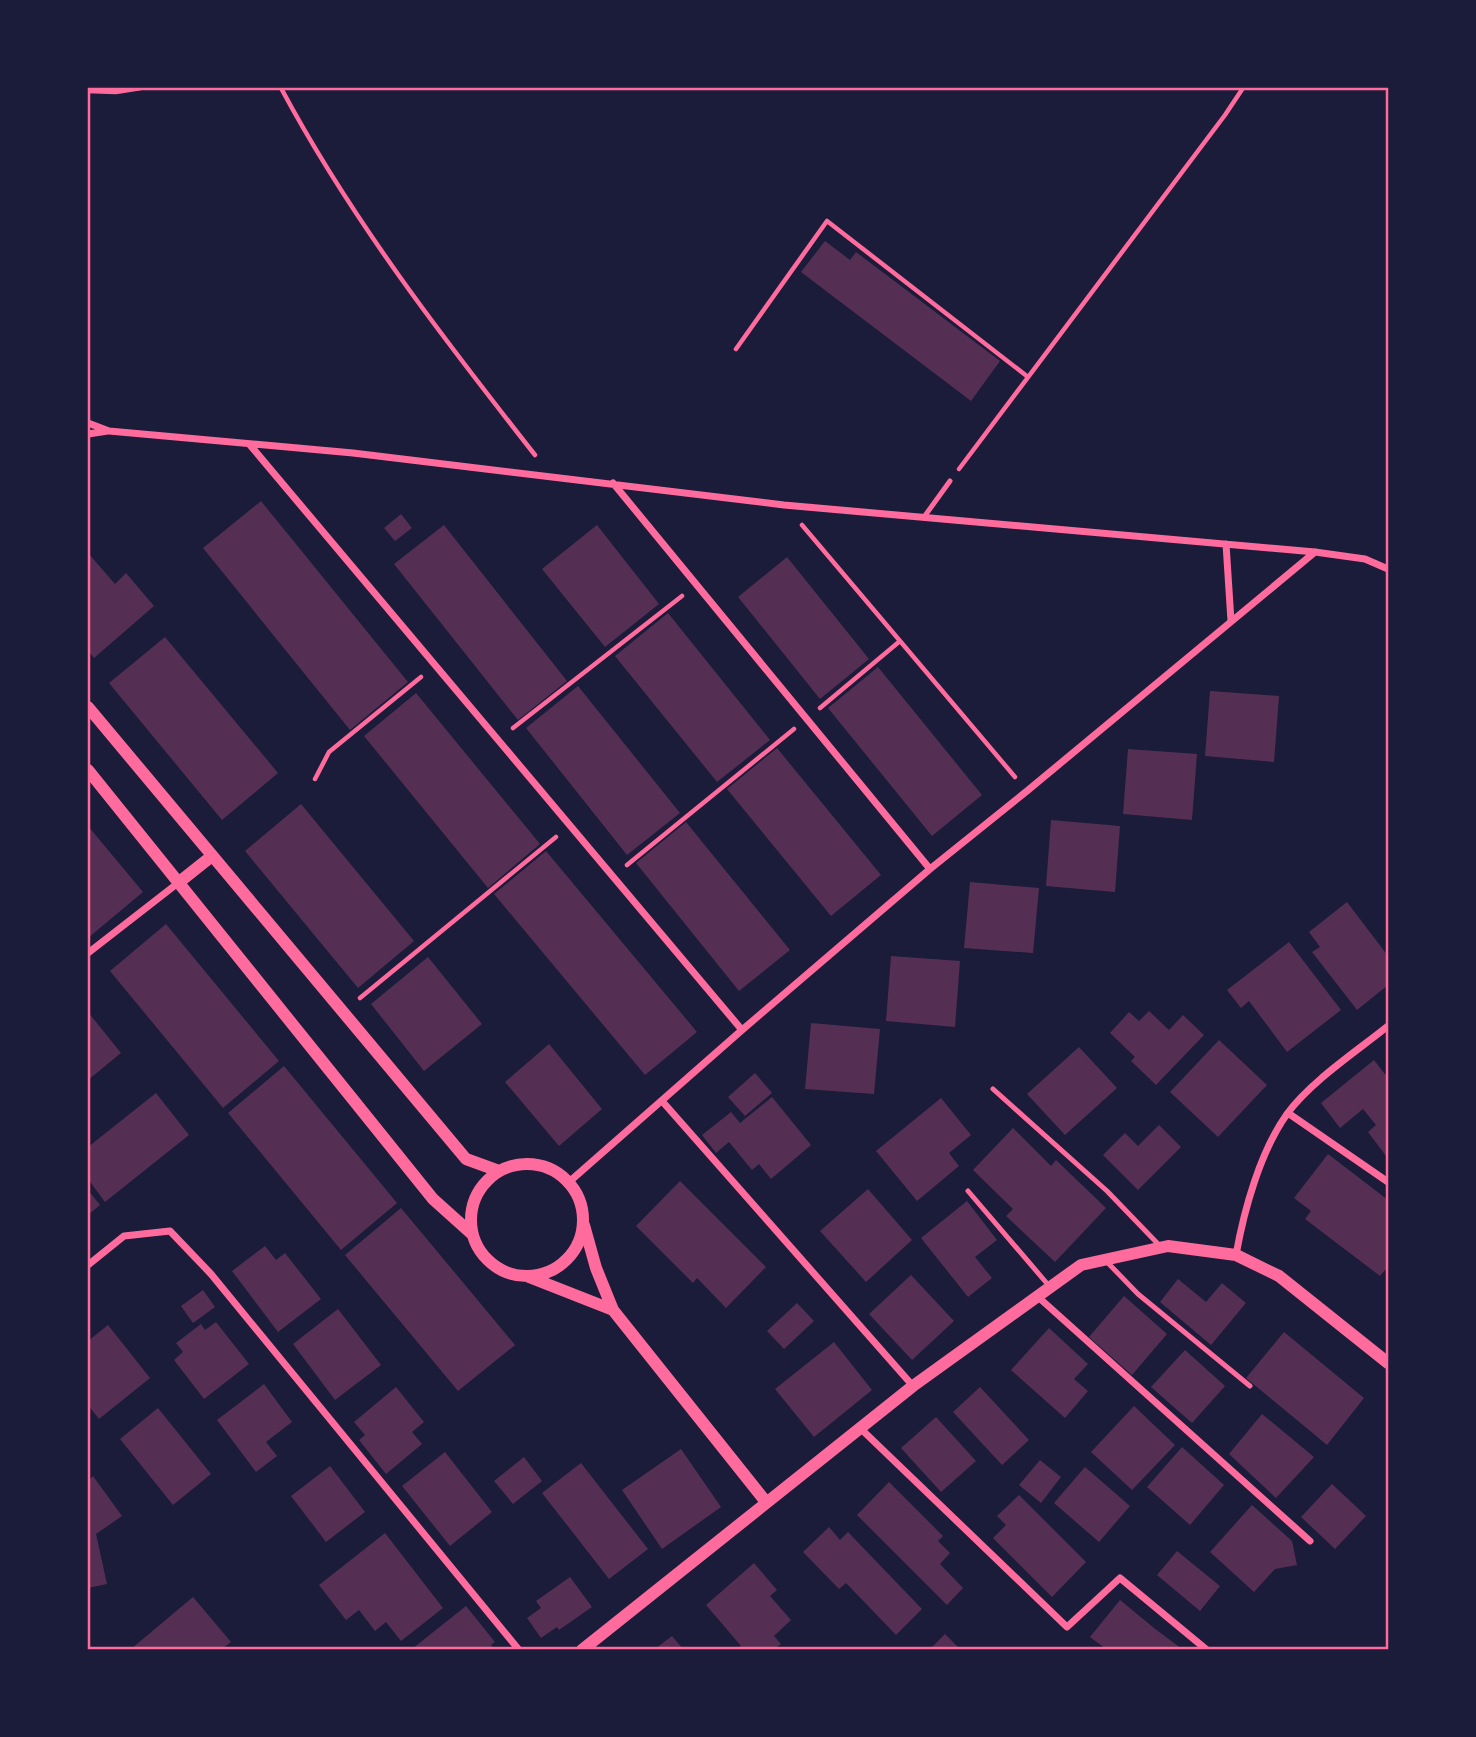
<svg xmlns="http://www.w3.org/2000/svg" width="1476" height="1737" viewBox="0 0 1476 1737" font-family="Overpass,sans-serif">
  <style>
    .building { fill: #542f53 }
    .lines { fill: none; stroke-linecap: round; stroke-linejoin: round }
    .path { stroke: #ff6b9d; stroke-width: 4.5 }
    .service { stroke: #ff6b9d; stroke-width: 5 }
    .minor { stroke: #ff6b9d; stroke-width: 7 }
    .tertiary { stroke: #ff6b9d; stroke-width: 12 }
    .neatline { fill: none; stroke: #ff6b9d; stroke-width: 2.5 }
  </style>
  <rect width="100%" height="100%" fill="#1b1b3a"/>
  <path class="building" d="M825,241L850,260L856,252L1000,361L971,401L801,272Z
    M261,501L408,682L350,730L203,548Z
    M401,514L412,528L395,541L384,528Z
    M444,525L567,681L518,720L394,564Z
    M597,525L659,604L605,647L542,569Z
    M88,553L115,584L126,573L154,606L94,658L88,651Z
    M787,557L869,659L820,699L738,597Z
    M668,613L770,740L717,782L615,656Z
    M165,637L278,773L222,820L109,683Z
    M878,667L982,795L932,836L828,708Z
    M578,686L680,813L627,855L526,728Z
    M1210,691L1279,696L1274,762L1205,756Z
    M416,693L540,844L488,888L364,736Z
    M777,748L881,875L831,916L727,789Z
    M1128,749L1197,754L1192,820L1123,814Z
    M301,804L414,941L358,988L245,851Z
    M1051,820L1120,826L1115,892L1046,886Z
    M686,822L790,950L739,991L636,863Z
    M88,826L143,892L88,938Z
    M546,851L697,1032L645,1075L494,894Z
    M970,882L1039,888L1033,953L964,948Z
    M1347,902L1388,956V985L1357,1010L1312,952L1320,947L1309,932Z
    M166,924L279,1061L223,1108L110,971Z
    M1289,942L1341,1010L1287,1052L1249,1001L1241,1008L1227,990Z
    M891,956L960,961L955,1027L886,1021Z
    M428,957L482,1024L424,1071L371,1004Z
    M1149,1011L1169,1030L1183,1015L1204,1035L1156,1085L1131,1061L1135,1057L1110,1033L1129,1012L1139,1021Z
    M88,1012L121,1053L88,1080Z
    M811,1023L880,1029L874,1094L805,1089Z
    M1219,1040L1267,1085L1218,1137L1170,1092Z
    M549,1044L602,1109L559,1146L505,1082Z
    M1079,1047L1117,1088L1065,1135L1027,1094Z
    M1374,1060L1388,1078V1154L1386,1156L1368,1132L1376,1125L1363,1109L1340,1128L1321,1103Z
    M284,1066L397,1203L341,1250L228,1113Z
    M755,1073L772,1093L745,1116L728,1097Z
    M156,1093L189,1135L105,1202L88,1179V1147Z
    M772,1097L811,1145L771,1179L759,1164L752,1170L729,1142L716,1153L702,1135L731,1112L740,1123Z
    M941,1098L971,1135L949,1153L959,1166L917,1201L876,1151Z
    M1159,1125L1181,1147L1138,1190L1103,1155L1125,1133L1138,1146Z
    M1013,1128L1051,1166L1056,1160L1106,1208L1055,1262L1006,1216L1013,1209L973,1170Z
    M1328,1154L1388,1200V1272L1386,1269L1380,1276L1305,1219L1311,1211L1294,1198Z
    M680,1181L766,1267L726,1308L697,1278L693,1283L636,1226Z
    M868,1189L912,1240L866,1282L820,1231Z
    M88,1190L100,1205L88,1215Z
    M967,1201L997,1240L975,1257L992,1278L968,1297L921,1238Z
    M401,1208L515,1345L458,1391L345,1255Z
    M265,1246L276,1260L285,1253L321,1299L278,1332L232,1271Z
    M911,1275L954,1321L912,1360L869,1314Z
    M1178,1279L1206,1302L1222,1283L1246,1303L1211,1345L1160,1302Z
    M203,1290L215,1307L193,1323L181,1306Z
    M1124,1296L1167,1334L1132,1375L1089,1337Z
    M797,1303L814,1321L784,1349L767,1331Z
    M338,1309L381,1365L335,1400L293,1344Z
    M216,1322L249,1364L204,1399L174,1360L183,1352L176,1343L201,1324L205,1330Z
    M108,1325L150,1378L99,1419L88,1405V1341Z
    M1049,1328L1088,1364L1074,1379L1088,1391L1065,1418L1011,1370Z
    M1284,1332L1364,1398L1327,1445L1246,1378Z
    M834,1342L872,1390L814,1437L775,1389Z
    M1185,1350L1225,1386L1192,1423L1151,1387Z
    M264,1384L292,1422L266,1442L277,1456L256,1472L217,1420Z
    M396,1387L424,1422L412,1432L422,1444L386,1474L359,1440L365,1435L354,1422Z
    M980,1387L1029,1440L1002,1465L953,1412Z
    M1134,1406L1175,1445L1132,1490L1091,1452Z
    M158,1408L211,1474L173,1505L120,1439Z
    M1262,1414L1314,1457L1276,1498L1229,1454Z
    M936,1417L976,1461L941,1492L901,1448Z
    M1182,1447L1224,1485L1190,1525L1147,1487Z
    M681,1449L721,1507L662,1549L622,1490Z
    M445,1452L492,1512L450,1546L402,1486Z
    M524,1457L542,1481L513,1504L494,1481Z
    M1040,1460L1061,1477L1041,1503L1019,1485Z
    M581,1463L648,1549L609,1579L542,1493Z
    M330,1466L365,1512L326,1542L291,1496Z
    M1085,1467L1130,1506L1099,1542L1054,1503Z
    M93,1476L122,1516L96,1534L107,1584L88,1588V1481Z
    M889,1482L943,1536L938,1541L950,1553L940,1564L963,1588L947,1605L857,1515Z
    M1332,1484L1366,1516L1335,1549L1301,1517Z
    M1019,1495L1086,1562L1052,1597L993,1538L1006,1525L997,1516Z
    M1252,1505L1292,1541L1297,1565L1275,1569L1254,1592L1210,1552Z
    M829,1527L840,1540L848,1532L922,1609L896,1635L846,1583L839,1589L803,1552Z
    M385,1533L443,1608L401,1641L386,1622L375,1631L359,1610L346,1620L319,1585Z
    M1177,1551L1220,1586L1200,1611L1157,1575Z
    M754,1563L777,1590L770,1596L791,1620L774,1636L781,1644L774,1649H737L741,1646L706,1605Z
    M570,1577L592,1607L559,1630L557,1627L541,1638L527,1618L541,1608L536,1601Z
    M193,1597L231,1642L222,1649H131Z
    M1120,1600L1154,1628L1182,1649H1106L1090,1637Z
    M466,1606L495,1642L491,1645L494,1649H412Z
    M945,1634L960,1649H930Z
    M672,1636L683,1649H655Z"/>
  <g class="lines">
    <path class="path" d="M281,88C351,219 443,338 535,455
      M88,91L116,92L141,88
      M736,349L827,221L1028,377
      M959,469L1225,115L1243,88
      M802,525L1015,777
      M820,708L900,641
      M513,728L682,596
      M315,779L329,752L421,677
      M627,865L794,729
      M360,998L556,837"/>
    <path class="service" d="M924,517L950,481
      M993,1089L1107,1191L1160,1246
      M968,1191L1050,1287
      M1107,1262L1138,1294L1250,1386"/>
    <path class="minor" d="M88,423L109,431L353,453L784,505L1315,552L1365,559L1388,569
      M88,434L108,431
      M250,445L742,1030
      M613,483L930,869
      M1226,544L1231,621
      M88,953L178,883
      M662,1101L913,1386
      M1288,1113L1388,1182
      M569,1182L742,1030L930,869L1027,791L1315,552
      M1236,1255C1244,1210 1260,1152 1287,1114C1310,1082 1357,1051 1388,1026
      M88,1265L124,1236L170,1231L211,1274L519,1650
      M1037,1296L1310,1541
      M860,1428L1067,1627L1120,1578L1207,1650"/>
    <path class="tertiary" d="M88,707L466,1159L499,1171
      M88,770L433,1199L472,1234
      M178,883L212,856
      M471 1220a56 56 0 1 1 112 0a56 56 0 1 1-112 0Z
      M584,1225L596,1268L613,1310L766,1502
      M529,1277L613,1310
      M582,1650L913,1386L1081,1265L1168,1246L1236,1255L1279,1276L1388,1363"/>
  </g>
  <rect width="1476" height="1737" fill="none" stroke="#1b1b3a" stroke-width="178"/>
  <rect x="89" y="89" width="1298" height="1559" class="neatline"/>
</svg>
